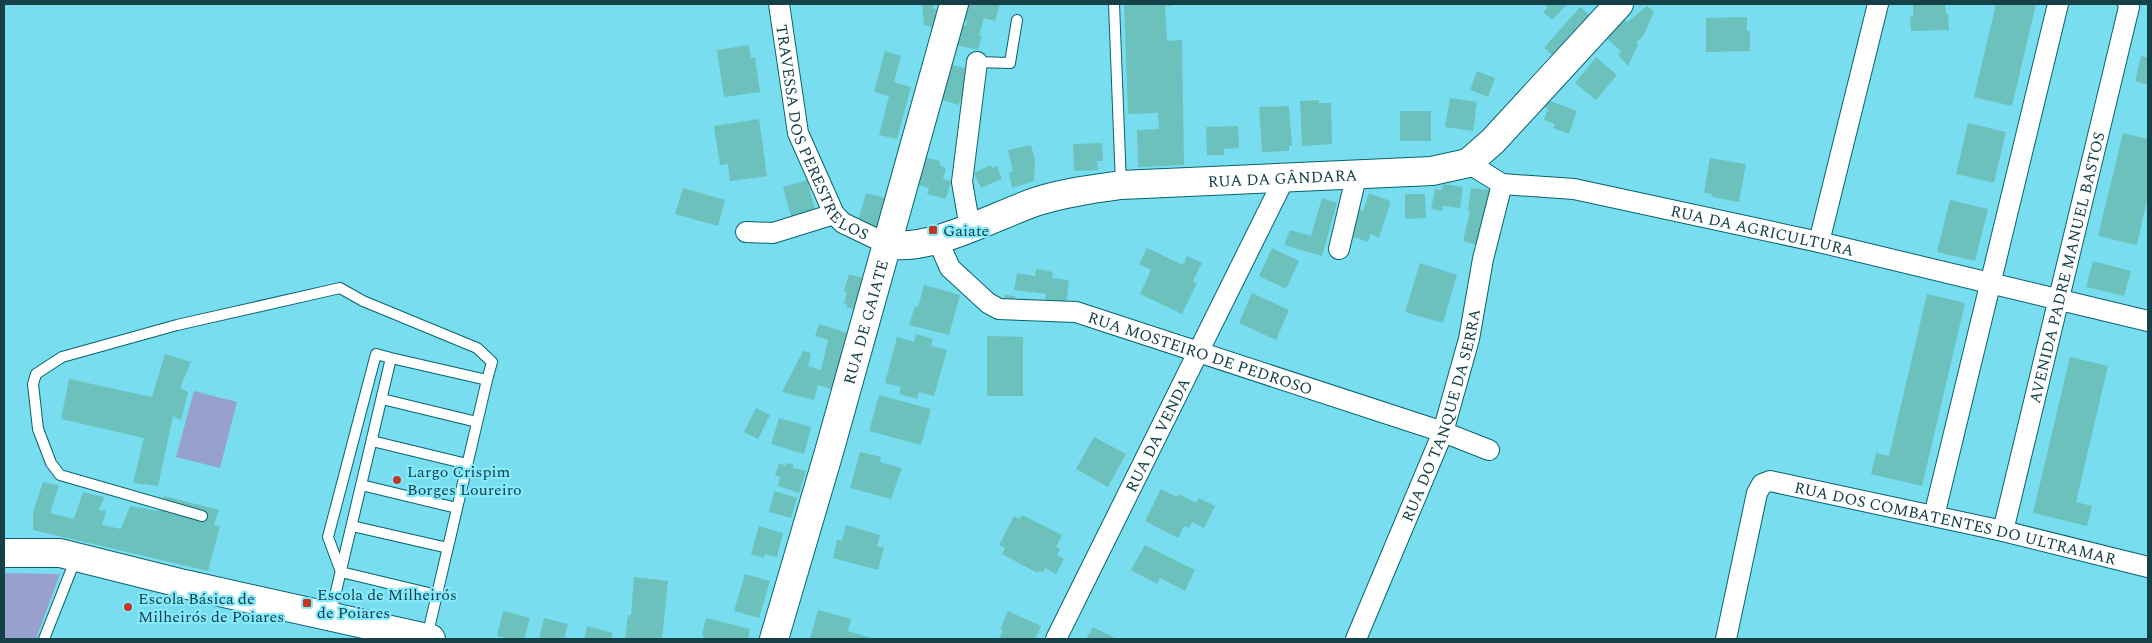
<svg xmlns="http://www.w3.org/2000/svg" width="2152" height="643" viewBox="0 0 2152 643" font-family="Spectral,serif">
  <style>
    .green { fill: #96a2cc }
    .building { fill: #6cc1bd }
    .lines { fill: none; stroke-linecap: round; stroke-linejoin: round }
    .lane-casing { stroke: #066370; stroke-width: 12 }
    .street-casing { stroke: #066370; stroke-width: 22 }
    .secondary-casing { stroke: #066370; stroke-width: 30 }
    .lane { stroke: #fff; stroke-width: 10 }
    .street { stroke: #fff; stroke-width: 20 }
    .secondary { stroke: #fff; stroke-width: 28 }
    .poi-dot { fill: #c33722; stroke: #86eafe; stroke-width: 2 }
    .labels { text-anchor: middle; stroke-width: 4.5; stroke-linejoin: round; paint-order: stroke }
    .street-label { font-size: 16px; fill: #154048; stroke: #86eafe }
    .poi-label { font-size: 16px; fill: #154048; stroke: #86eafe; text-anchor: start }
  </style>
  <rect width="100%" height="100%" fill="#79ddf0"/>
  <path class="green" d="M194,391L237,402L220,468L176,457Z
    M4,573L60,574L36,639H4Z"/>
  <path class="building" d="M922,4H934L933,8L939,10L935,28L924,25Z
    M964,4H1000L995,21L984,18L979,35L982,36L978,50L952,44L958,24L966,26L967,21L960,19Z
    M1124,4H1171V6H1165L1167,41L1182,40L1184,165L1138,167L1137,130L1159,129L1158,113L1128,114Z
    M1548,4H1567L1552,20L1543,12L1548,7L1546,5Z
    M1913,4H1945L1946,14H1948L1949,30L1911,31L1910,16H1913Z
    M1996,4H2036L2012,106L1974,97Z
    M1647,6L1654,12L1643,36L1636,43L1638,45L1628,66L1618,55L1621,51L1607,39L1613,32L1609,28L1620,16L1627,22Z
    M1580,7L1593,18L1557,59L1544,48Z
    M1747,17V31H1750V51L1706,52V18Z
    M749,45L751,58L755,57L760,92L724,97L717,50Z
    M885,51L901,56L894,82L911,87L897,139L879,135L889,96L874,92Z
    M2141,56L2148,58V85L2135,81Z
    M1596,57L1617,75L1596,100L1575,83Z
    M952,65L969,69L959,105L942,100Z
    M1477,71L1495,78L1488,97L1470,90Z
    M1450,98L1477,102L1473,131L1445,127Z
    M1545,99L1577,111L1569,134L1553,128L1555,124L1544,120L1548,109L1539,105Z
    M1319,100V103H1331L1332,144L1302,146L1300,101Z
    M1289,106L1292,146H1289V151L1262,152L1259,107Z
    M1400,111H1431V141H1400Z
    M759,119L767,176L730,181L728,164L720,165L714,126Z
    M1968,123L2006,132L1994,183L1956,174Z
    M1238,126L1239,148L1224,149V155H1207L1206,127Z
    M2123,133L2148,139V195L2137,245L2098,236Z
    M1102,143L1103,161H1097L1098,170L1074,171L1073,144Z
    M1031,145L1035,160L1034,181L1012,188L1009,172L1013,171L1008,150Z
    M923,157L940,161L939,165L946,168L943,179L951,181L946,199L927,194L929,188L915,184Z
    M1710,158L1746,164L1739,202L1712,197V194L1704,193Z
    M991,165L992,168L997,166L1002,179L981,188L974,173Z
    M807,180L816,214L792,220L783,187Z
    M1443,184L1463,187L1460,208L1443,206L1442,211L1431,209L1435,189L1442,190Z
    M683,188L725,200L718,226L675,214Z
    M1471,188L1491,190L1478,245L1463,241L1470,211H1468Z
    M866,193L885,198L878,227L858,221Z
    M1369,193L1390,201V204L1379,238L1371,234L1368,242L1346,234L1355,208L1363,211Z
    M1405,194H1425L1426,218L1405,219Z
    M1322,198L1337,203L1322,256L1284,245L1290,230L1311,236Z
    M1950,200L1988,209L1975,261L1937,252Z
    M1147,248L1183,265L1187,256L1202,263L1193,281L1197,283L1182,314L1140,294L1151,270L1139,264Z
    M1272,248L1299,261L1286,289L1259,276Z
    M2093,261L2131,271L2124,296L2086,287Z
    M1420,263L1457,275L1443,323L1405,312Z
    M1036,269L1053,272L1052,278L1069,280L1066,308H1020L1021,298L1045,301L1046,294L1014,290L1017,273L1035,276Z
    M849,274L867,279L858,310L846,307L847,304L844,303L847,292L844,291Z
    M924,285L960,295L949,335L909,325L915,306L918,307Z
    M1252,293L1289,310L1276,340L1239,323Z
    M1927,294L1965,303L1922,486L1871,474L1876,453L1889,456Z
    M1005,295L1015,296L1014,307H1003Z
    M819,324L851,334L834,390L818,385L814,400L782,392L803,351L811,353L808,366L821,370L828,340L815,336Z
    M916,334L933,339L931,346L947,350L934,396L919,392L917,399L899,394L901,387L885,383L897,337L914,342Z
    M987,336L1023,337V396H987Z
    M165,354L191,362L180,388L188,392L181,420L173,416L158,486L133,483L144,438L61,419L69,379L152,397Z
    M2070,357L2108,366L2076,502L2092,506L2087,526L2033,513Z
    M879,395L931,409L921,445L869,431Z
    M756,408L770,415L758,439L744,432Z
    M779,418L811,427L804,454L771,444Z
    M1094,437L1126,454L1108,487L1076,469Z
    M860,452L881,457L880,462L902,468L891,499L850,488Z
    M779,463L786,466L787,463L793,464V468L806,471L799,493L778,486L780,477L775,476Z
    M43,482L59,486L50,513L74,519L83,492L104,497L99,510L106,511L102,525L121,529L130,506L159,511L164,496L219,510L214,525L220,526L208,571L33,530V512Z
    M1161,489L1177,497L1179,494L1196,503L1199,498L1215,506L1204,528L1192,522L1189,528L1184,526L1178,538L1145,521Z
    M774,491L797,498L791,518L769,512Z
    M1022,515L1062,535L1056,547L1060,549L1057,555L1064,559L1056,574L1045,568L1043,572L1039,571L1038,573L1002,554L1005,548L999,545L1014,516L1020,519Z
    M846,525L880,535L877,546L884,548L878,570L833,558L837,540L842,541Z
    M759,526L783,533L777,557L765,554L764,558L751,554Z
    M1145,545L1195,570L1185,591L1160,578L1157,584L1131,570Z
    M745,574L770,581L759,618L734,611Z
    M634,577L668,581L662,639H625L628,615H631Z
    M818,610L851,619L848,631L875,639H810Z
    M503,611L530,618L524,639H510L497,636Z
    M1008,611L1041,626L1035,639H999L1003,630L1000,629Z
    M544,618L568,624L564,639H539Z
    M706,618L750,629L748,639H705L702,635Z
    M587,626L613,633L611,639H584Z
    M1093,627L1117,639H1086Z"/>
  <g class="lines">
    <g class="lane-casing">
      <path id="lane" d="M1114,4L1121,185
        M977,62L1010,63L1017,20
        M391,358L376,354L328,537L341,572L437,595
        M382,399L477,422
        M372,441L467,464
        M361,485L457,508
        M202,516L60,475L51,463L38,429L33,384L36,374L62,357L177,325L340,288L363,301L477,348L492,362L487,380
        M352,526L448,548
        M330,617L391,358L487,380L427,637
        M44,639L76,558"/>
    </g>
    <g class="street-casing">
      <g id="street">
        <path id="s1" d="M779,4L798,133L834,214L843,223L887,244"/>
        <path id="s2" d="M1468,163L1502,184L1574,189L1819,242L2148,321"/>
        <path d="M970,228L962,182L977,62"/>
        <path d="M746,232L773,233L834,214"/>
        <path id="s3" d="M937,239L950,268L988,303L999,309L1076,312L1443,432L1489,450"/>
        <path d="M1819,242L1878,4"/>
        <path d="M1339,249L1357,173"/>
        <path d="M1934,516L2058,4"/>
        <path id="s4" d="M2003,531L2129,7L2128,4"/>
        <path id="s5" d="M1056,639L1285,177"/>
        <path id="s6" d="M1356,639L1443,432L1469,339L1483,259L1502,184"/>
        <path id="s7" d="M1726,639L1757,493L1762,484L1770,481L2003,531L2148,567"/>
      </g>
    </g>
    <g class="secondary-casing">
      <g id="secondary">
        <path id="s8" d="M887,244C928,253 995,216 1035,202C1063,193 1092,189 1121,185L1432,171L1468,163L1493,141L1619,4"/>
        <path d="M4,553H60L184,584L431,639"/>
        <path id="s9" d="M774,639L829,452L954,4"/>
      </g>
    </g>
    <use href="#lane" class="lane"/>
    <use href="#street" class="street"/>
    <use href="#secondary" class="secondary"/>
  </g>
  <g class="poi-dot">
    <rect x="928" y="225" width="10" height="10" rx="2.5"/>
    <circle cx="397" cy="480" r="5"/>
    <rect x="302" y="598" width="10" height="10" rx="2.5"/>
    <circle cx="128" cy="607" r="5"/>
  </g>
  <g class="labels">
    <g class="street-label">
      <text dy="6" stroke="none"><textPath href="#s1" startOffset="140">TRAVESSA DOS PERESTRELOS</textPath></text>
      <text dy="6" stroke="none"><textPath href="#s8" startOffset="405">RUA DA GÂNDARA</textPath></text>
      <text dy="6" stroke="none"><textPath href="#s2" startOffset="305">RUA DA AGRICULTURA</textPath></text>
      <text dy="6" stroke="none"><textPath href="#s4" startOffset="271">AVENIDA PADRE MANUEL BASTOS</textPath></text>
      <text dy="6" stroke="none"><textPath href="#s9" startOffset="330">RUA DE GAIATE</textPath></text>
      <text dy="6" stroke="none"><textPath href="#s3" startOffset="304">RUA MOSTEIRO DE PEDROSO</textPath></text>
      <text dy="6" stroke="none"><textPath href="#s6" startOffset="240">RUA DO TANQUE DA SERRA</textPath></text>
      <text dy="6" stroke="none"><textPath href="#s5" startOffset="228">RUA DA VENDA</textPath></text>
      <text dy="6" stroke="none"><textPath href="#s7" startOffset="358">RUA DOS COMBATENTES DO ULTRAMAR</textPath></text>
    </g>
    <g class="poi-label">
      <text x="943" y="236">Gaiate</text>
      <text x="407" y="477">Largo Crispim<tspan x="407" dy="18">Borges Loureiro</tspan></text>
      <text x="317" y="600">Escola de Milheirós<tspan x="317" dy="18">de Poiares</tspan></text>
      <text x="138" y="604">Escola Básica de<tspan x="138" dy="18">Milheirós de Poiares</tspan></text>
    </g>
  </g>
  <rect width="2152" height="643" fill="none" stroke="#154048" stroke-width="10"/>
</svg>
